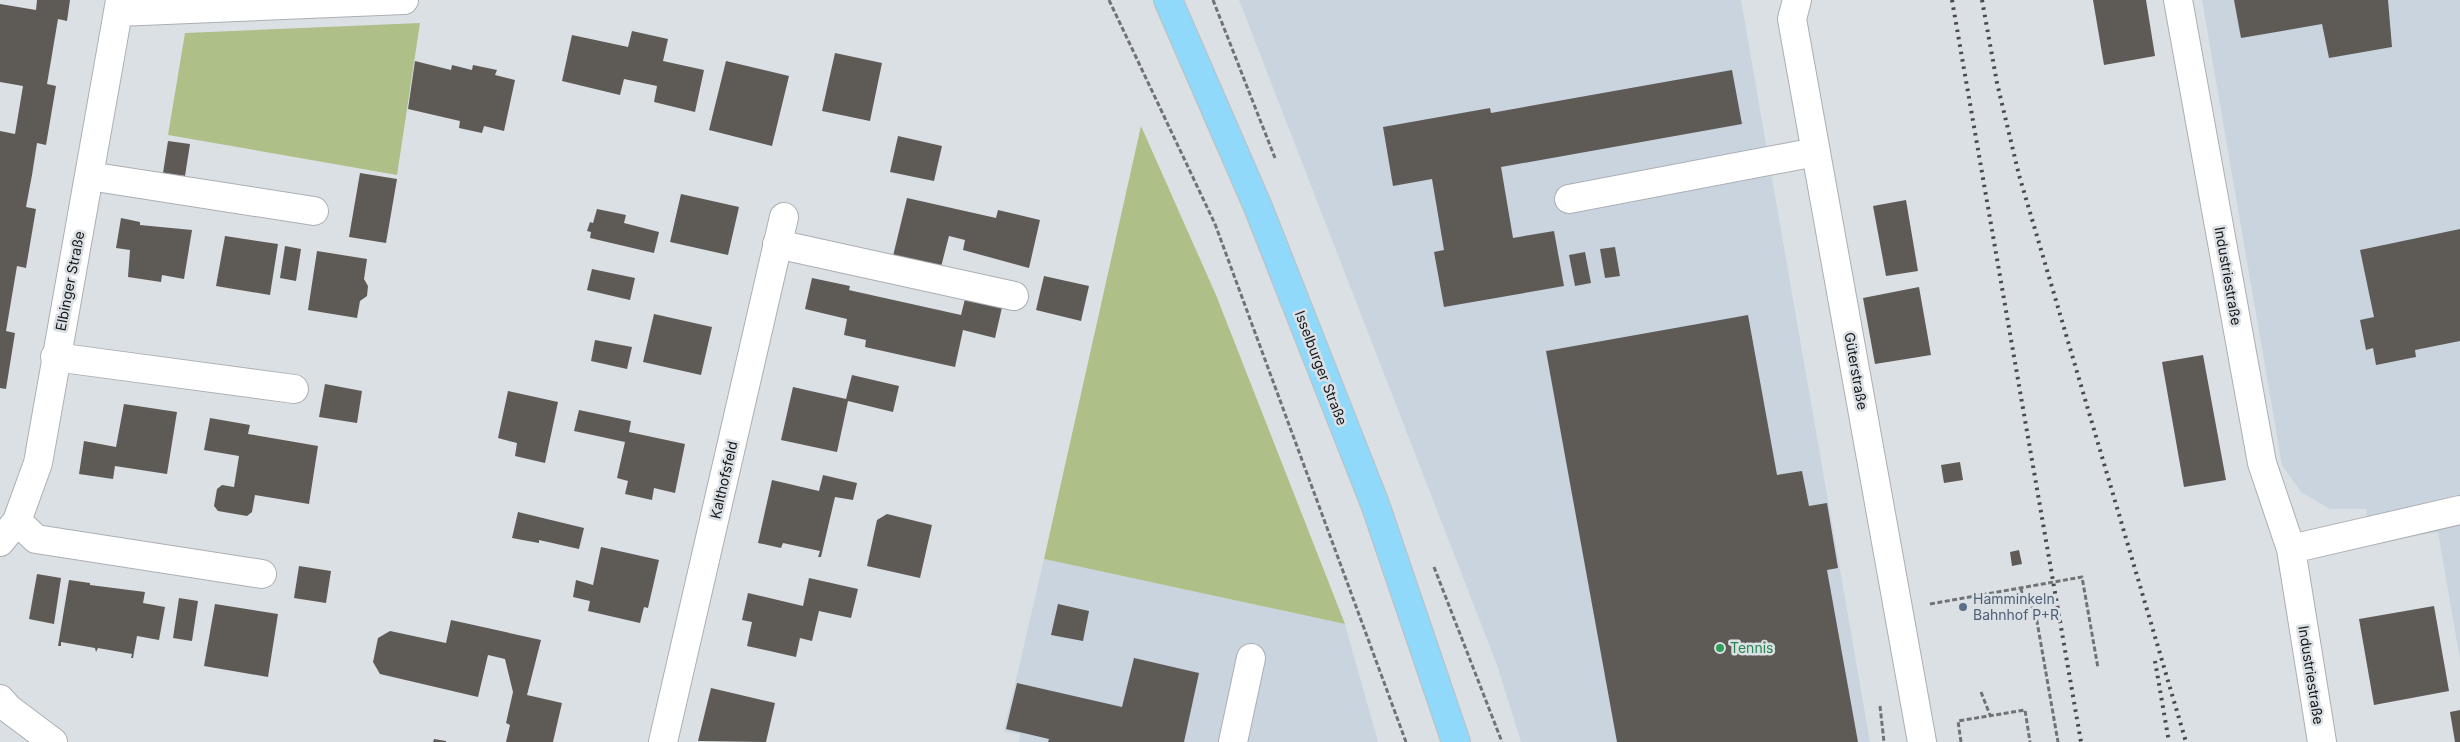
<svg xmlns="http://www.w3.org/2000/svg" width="2460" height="742" viewBox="0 0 2460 742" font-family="Inter,sans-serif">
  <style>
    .built { fill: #cad4df }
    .green { fill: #aec088 }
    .building { fill: #5e5a56 }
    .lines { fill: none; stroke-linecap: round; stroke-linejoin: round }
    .minor-casing { stroke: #abafb4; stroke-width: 30 }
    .major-casing { stroke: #bebebf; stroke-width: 30 }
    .path { stroke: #707376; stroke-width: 3; stroke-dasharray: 5 2.5; stroke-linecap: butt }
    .minor { stroke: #fff; stroke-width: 28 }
    .major { stroke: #90d9fb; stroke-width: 28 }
    .rail { stroke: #484a4c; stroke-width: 4; stroke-dasharray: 2.5 5; stroke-linecap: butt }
    .service-dot { fill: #5c6f8a; stroke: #dbe0e5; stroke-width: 2 }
    .leisure-dot { fill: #2e9e5b; stroke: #dbe0e5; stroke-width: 2 }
    .labels { text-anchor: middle; stroke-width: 5; stroke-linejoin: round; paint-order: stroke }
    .street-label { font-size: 14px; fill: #161719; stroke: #dbe0e5 }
    .service-label { font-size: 14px; fill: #4e5e75; stroke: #dbe0e5; text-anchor: start }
    .leisure-label { font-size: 14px; fill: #27864d; stroke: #dbe0e5; text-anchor: start }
  </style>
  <rect width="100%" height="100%" fill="#dbe0e5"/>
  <path class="built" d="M1239,0H1741L1870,742H1521L1497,665Z
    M2202,0H2460V660L2438,532L2372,543L2366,509H2330L2301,492L2282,465Z
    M1044,559L1345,624L1378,742H1019L1020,734L1004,731Z"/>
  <path class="green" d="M420,23L397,175L168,135L185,33Z
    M1141,126L1216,295L1345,624L1044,559Z"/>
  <path class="building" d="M37,0H70L67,21L58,19L47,84L56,86L46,145L37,143L32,175L26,207L36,209L26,268L17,266L6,331L15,333L6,389L0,388V131L15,134L23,86L0,82V4L36,10Z
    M2093,0H2146L2155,56L2104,65Z
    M2234,0H2388L2392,47L2329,58L2322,24L2241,38Z
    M632,31L668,39L663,61L704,70L695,112L654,102L657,86L624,79L620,95L562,81L572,35L628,47Z
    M835,53L882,63L870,121L822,111Z
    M415,61L451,70L452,65L472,70L473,65L497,70L495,75L515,80L504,131L484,126L482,133L459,128L460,121L408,109Z
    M726,61L789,76L772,146L709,130Z
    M1732,70L1742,124L1501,167L1513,238L1554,231L1564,286L1444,307L1434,252L1444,250L1432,179L1393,186L1383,127L1490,108L1491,113Z
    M898,136L942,146L934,181L890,172Z
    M168,141L190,144L185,176L163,173Z
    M360,173L397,179L386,243L349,237Z
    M681,194L739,207L728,255L670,242Z
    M907,198L996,218L998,210L1040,220L1029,268L963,250L965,240L949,236L941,267L893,256Z
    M1906,200L1918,271L1886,276L1873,206Z
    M597,209L626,215L624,223L659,232L654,253L590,238L591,232L587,231L590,222L593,223Z
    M121,218L140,222V225L192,230L184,279L162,275L161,282L128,277L130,250L116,248Z
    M2460,229V341L2415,350L2416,357L2376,365L2373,348L2366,350L2360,320L2374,317L2360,250Z
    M225,236L278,244L270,295L216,286Z
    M285,246L301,249L296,281L280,278Z
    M1615,247L1620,276L1605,278L1600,249Z
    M317,251L367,259L364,279L368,286L367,296L360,301L357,318L308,310Z
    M1585,252L1591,283L1575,286L1569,255Z
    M592,269L635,278L630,300L587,290Z
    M1044,276L1089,286L1081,321L1036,310Z
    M812,278L850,286L849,290L853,291L961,315L966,295L1003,303L995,338L963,330L955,367L865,347L866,340L844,335L847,319L805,309Z
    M1919,287L1931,355L1875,364L1863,298Z
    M654,314L712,327L701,375L643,362Z
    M1748,315L1777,475L1802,471L1809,506L1827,503L1838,568L1827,570L1858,742H1617L1546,351Z
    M595,340L632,347L627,369L591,361Z
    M2203,355L2226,480L2184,487L2162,362Z
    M852,375L899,386L893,412L848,401L837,452L781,440L793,387L846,399Z
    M325,384L362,391L357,423L319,417Z
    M508,391L558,402L545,463L515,456L517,443L498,438Z
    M124,404L177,412L167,474L115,466L113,479L79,474L84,441L116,447Z
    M579,410L631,421L629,432L685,444L675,493L654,488L652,500L625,494L628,481L617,478L625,442L574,431Z
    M210,418L250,425L248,434L318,446L309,504L255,495L252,512L247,516L218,511L214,506L217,489L222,485L234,487L239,456L204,450Z
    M1960,462L1963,480L1944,483L1941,465Z
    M823,475L857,483L853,500L835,497L821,557H818L820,551L783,543L781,548L758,543L772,480L819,491Z
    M518,512L584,528L579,549L539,540V543L512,538Z
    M887,514L932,525L920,578L867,566L877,520Z
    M601,547L659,560L648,608L644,607L640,623L588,611L590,601L573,597L576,580L593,585Z
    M2019,550L2022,564L2012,566L2010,552Z
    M299,566L331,571L326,603L294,598Z
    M37,574L61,578L54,624L29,619Z
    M809,578L858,589L851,618L819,611L812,641L800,638L796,657L747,646L752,622L742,620L748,593L803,606Z
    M69,580L90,583V585L145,592L143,603L165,607L159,640L137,636L133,658H131L132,654L98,648L96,652L95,648L61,642V646H58Z
    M179,598L198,601L192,641L173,638Z
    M215,604L278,614L268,677L204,666Z
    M1058,604L1089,611L1083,641L1051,635Z
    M2434,606L2449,691L2374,705L2359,619Z
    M451,620L541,640L527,695L562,703L553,742H506L510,725L506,723L513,692L505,659L488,655L478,697L380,674L373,662L378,638L390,631L446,643Z
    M1134,658L1199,673L1184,742H1048L1049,739L1006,729L1017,683L1122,707Z
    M711,688L775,703L766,742L698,741Z
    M2460,710V742H2455L2450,712Z
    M434,739L446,741V742H433Z"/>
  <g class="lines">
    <g class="minor-casing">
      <path id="minor" d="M120,0L118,12L404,0
        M1797,0L1792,19L1922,742
        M2178,0L2262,463L2291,549L2322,742
        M89,176L314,211
        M1569,199L1816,152
        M777,244L1014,296
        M55,357L294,389
        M17,521L36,539L262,574
        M0,542L17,521L38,463L118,12
        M2291,549L2460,510
        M0,699L9,709L53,742
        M663,742L784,217
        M1233,742L1251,658"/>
    </g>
    <g class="major-casing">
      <path id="major" d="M1168,0L1258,207L1375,504L1456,742"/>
    </g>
    <path class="path" d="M1109,0L1215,224L1406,742
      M1213,0L1275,158
      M1434,567L1502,742
      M2021,588L2023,599L2035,610L2058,742
      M1930,604L2082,577L2098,668
      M1981,692L1990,715
      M1880,706L1884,742
      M1961,742L1958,721L2025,710L2030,742"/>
    <use href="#minor" class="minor"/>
    <use href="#major" class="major"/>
    <path class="rail" d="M1952,0L2081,742
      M1982,0L1997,83L2019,175L2186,742
      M2155,661L2169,742"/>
  </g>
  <circle class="service-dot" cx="1963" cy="607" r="5"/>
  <circle class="leisure-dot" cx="1720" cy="648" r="5"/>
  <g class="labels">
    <g class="street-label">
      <text transform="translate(2228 276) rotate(80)" y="5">Industriestraße</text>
      <text transform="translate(70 281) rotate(-79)" y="5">Elbinger Straße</text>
      <text transform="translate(1321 368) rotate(69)" y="5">Isselburger Straße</text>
      <text transform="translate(1856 371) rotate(80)" y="5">Güterstraße</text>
      <text transform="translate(724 480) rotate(-77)" y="5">Kalthofsfeld</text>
      <text transform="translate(2311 675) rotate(81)" y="5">Industriestraße</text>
    </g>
    <g class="service-label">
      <text x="1973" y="604">Hamminkeln<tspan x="1973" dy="16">Bahnhof P+R</tspan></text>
    </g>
    <g class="leisure-label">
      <text x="1730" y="653">Tennis</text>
    </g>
  </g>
</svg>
